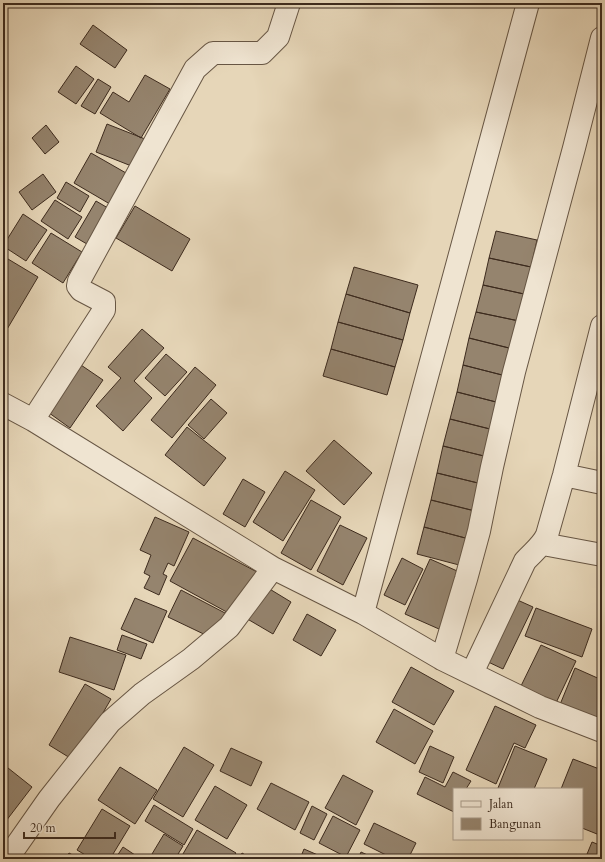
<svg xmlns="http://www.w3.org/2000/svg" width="605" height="862" viewBox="0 0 605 862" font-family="Cardo,serif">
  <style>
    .building { fill: #95846e; stroke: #3d2b1e }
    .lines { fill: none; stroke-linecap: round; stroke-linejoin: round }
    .minor-casing { stroke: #675644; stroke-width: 24 }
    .minor { stroke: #efe4d1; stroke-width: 22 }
  </style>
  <rect width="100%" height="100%" fill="#e6d6b8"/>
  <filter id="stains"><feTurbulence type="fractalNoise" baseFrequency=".005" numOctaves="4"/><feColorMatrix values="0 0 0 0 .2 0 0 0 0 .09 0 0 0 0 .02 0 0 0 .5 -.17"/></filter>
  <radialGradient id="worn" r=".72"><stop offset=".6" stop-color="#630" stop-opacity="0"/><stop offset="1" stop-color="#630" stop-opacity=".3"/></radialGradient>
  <path class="building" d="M93,25L127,50L115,68L80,44Z
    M76,66L94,79L76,104L58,92Z
    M145,75L170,89L141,138L100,113L113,92L129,102Z
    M98,79L111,87L95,114L81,106Z
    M107,124L145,139L134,167L96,152Z
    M46,125L59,142L45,154L32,138Z
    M91,153L133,177L115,207L74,183Z
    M43,174L56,192L32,210L19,192Z
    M66,182L89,196L80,212L57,198Z
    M55,200L82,217L68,239L41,221Z
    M96,201L113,211L92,247L75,237Z
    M135,206L190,239L172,271L116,238Z
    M23,214L47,230L26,261L3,246Z
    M496,231L537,240L531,267L489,258Z
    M51,233L82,252L63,283L32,263Z
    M3,256L38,277L3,336Z
    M489,258L531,267L524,294L483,285Z
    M354,267L418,285L410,313L346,294Z
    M483,285L524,294L519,321L476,312Z
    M346,294L410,313L403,340L338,322Z
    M476,312L519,321L513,349L469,338Z
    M338,322L403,340L395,367L331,349Z
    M142,329L164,348L134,381L152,398L123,431L96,406L121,378L108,367Z
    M469,338L513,349L506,376L463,365Z
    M331,349L395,367L387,395L323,376Z
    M166,354L187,372L165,396L145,378Z
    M78,363L103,380L70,428L45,410Z
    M463,365L506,376L500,403L457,392Z
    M195,367L216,385L172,438L151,420Z
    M457,392L500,403L494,430L450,419Z
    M211,399L227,413L204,439L188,425Z
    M450,419L494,430L488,457L443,446Z
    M187,427L226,458L204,486L165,455Z
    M334,440L372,473L344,505L306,471Z
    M443,446L488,457L482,484L437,473Z
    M285,471L315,490L283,541L253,522Z
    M437,473L482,484L475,511L431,500Z
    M243,479L265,492L245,527L223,514Z
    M311,500L341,517L311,570L281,553Z
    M431,500L475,511L469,539L424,527Z
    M155,517L189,532L174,566L168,563L163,574L167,576L159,595L144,588L150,576L144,573L151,555L140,550Z
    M340,525L367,538L343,585L317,571Z
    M424,527L469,539L463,566L417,554Z
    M193,538L257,572L234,616L170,581Z
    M402,558L423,569L405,605L384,595Z
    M430,559L464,574L439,629L405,614Z
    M263,585L291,602L273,634L244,617Z
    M181,590L225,613L212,638L168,617Z
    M135,598L167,611L153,643L121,629Z
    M513,598L533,607L503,669L484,660Z
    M536,608L592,629L582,657L525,636Z
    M307,614L336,630L321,656L293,640Z
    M122,635L147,644L141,659L117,650Z
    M70,637L126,655L114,690L59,672Z
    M541,645L576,661L555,705L520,688Z
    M411,667L454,691L434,725L392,702Z
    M575,668L602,680V725L559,707Z
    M85,684L111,699L75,761L49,745Z
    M495,706L536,725L525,748L514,743L496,784L466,770Z
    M394,709L433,731L415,764L376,742Z
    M430,746L454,757L443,783L419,772Z
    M515,746L547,759L534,789H501L498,788Z
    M184,747L214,765L183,817L153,799Z
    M231,748L262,762L251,786L220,771Z
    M573,759L602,770V821L597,834L582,828V789H561Z
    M3,764L32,787L6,821L3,818Z
    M120,767L157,790L135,824L98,800Z
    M453,772L471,781L466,789H454V812L417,794L425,777L445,787Z
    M343,775L373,791L356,825L325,808Z
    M271,783L309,802L295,830L257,809Z
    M215,786L247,805L227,839L195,820Z
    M154,805L193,829L184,845L145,821Z
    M312,806L327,814L314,840L300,833Z
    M102,809L130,826L110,859H92L77,850Z
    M333,816L360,830L346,857L319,843Z
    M374,823L416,843L408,859H394L364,844Z
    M197,830L236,853L232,859H180Z
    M164,834L183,846L175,859H149Z
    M592,842L602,846V859H585Z
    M123,847L141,859H115Z
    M304,849L327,859H300Z
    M361,852L376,859H358Z
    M69,853L80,859H65Z
    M242,853L252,859H239Z"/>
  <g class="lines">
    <g class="minor-casing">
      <path id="minor" d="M3,404L33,420L273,568L363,613L442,659L540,707L602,731
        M33,420L104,310V302L81,290L78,286L79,281L195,69L213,53H262L278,37L289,3
        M564,475L602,483
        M543,544L602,555
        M363,613L528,3
        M442,659L466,579L479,531L492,467L514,372L574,148L602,38
        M472,673L525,561C533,552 542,546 547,535L564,475L602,326
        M7,859L49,799L110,722L142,694L191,659L229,627L273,568"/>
    </g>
    <use href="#minor" class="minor"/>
  </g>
  <rect width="605" height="862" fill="none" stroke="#e6d6b8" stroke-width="16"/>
  <rect x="4" y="4" width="597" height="854" fill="none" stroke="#3d2b1e" stroke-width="2"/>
  <rect x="8" y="8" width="589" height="846" fill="none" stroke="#3d2b1e"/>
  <rect x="453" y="788" width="130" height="52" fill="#efe4d1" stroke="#a89a89"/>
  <rect x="461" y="801" width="20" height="6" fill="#efe4d1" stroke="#a89a89"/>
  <text x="489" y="808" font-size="12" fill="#3d2b1e">Jalan</text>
  <rect x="461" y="818" width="20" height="12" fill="#95846e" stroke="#a89a89"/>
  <text x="489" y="828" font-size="12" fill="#3d2b1e">Bangunan</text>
  <path d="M24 832v6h91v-6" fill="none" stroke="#3d2b1e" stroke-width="2"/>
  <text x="30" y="832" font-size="12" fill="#3d2b1e" stroke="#efe4d1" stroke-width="3" paint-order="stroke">20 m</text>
  <rect width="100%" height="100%" filter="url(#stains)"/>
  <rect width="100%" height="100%" fill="url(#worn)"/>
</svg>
